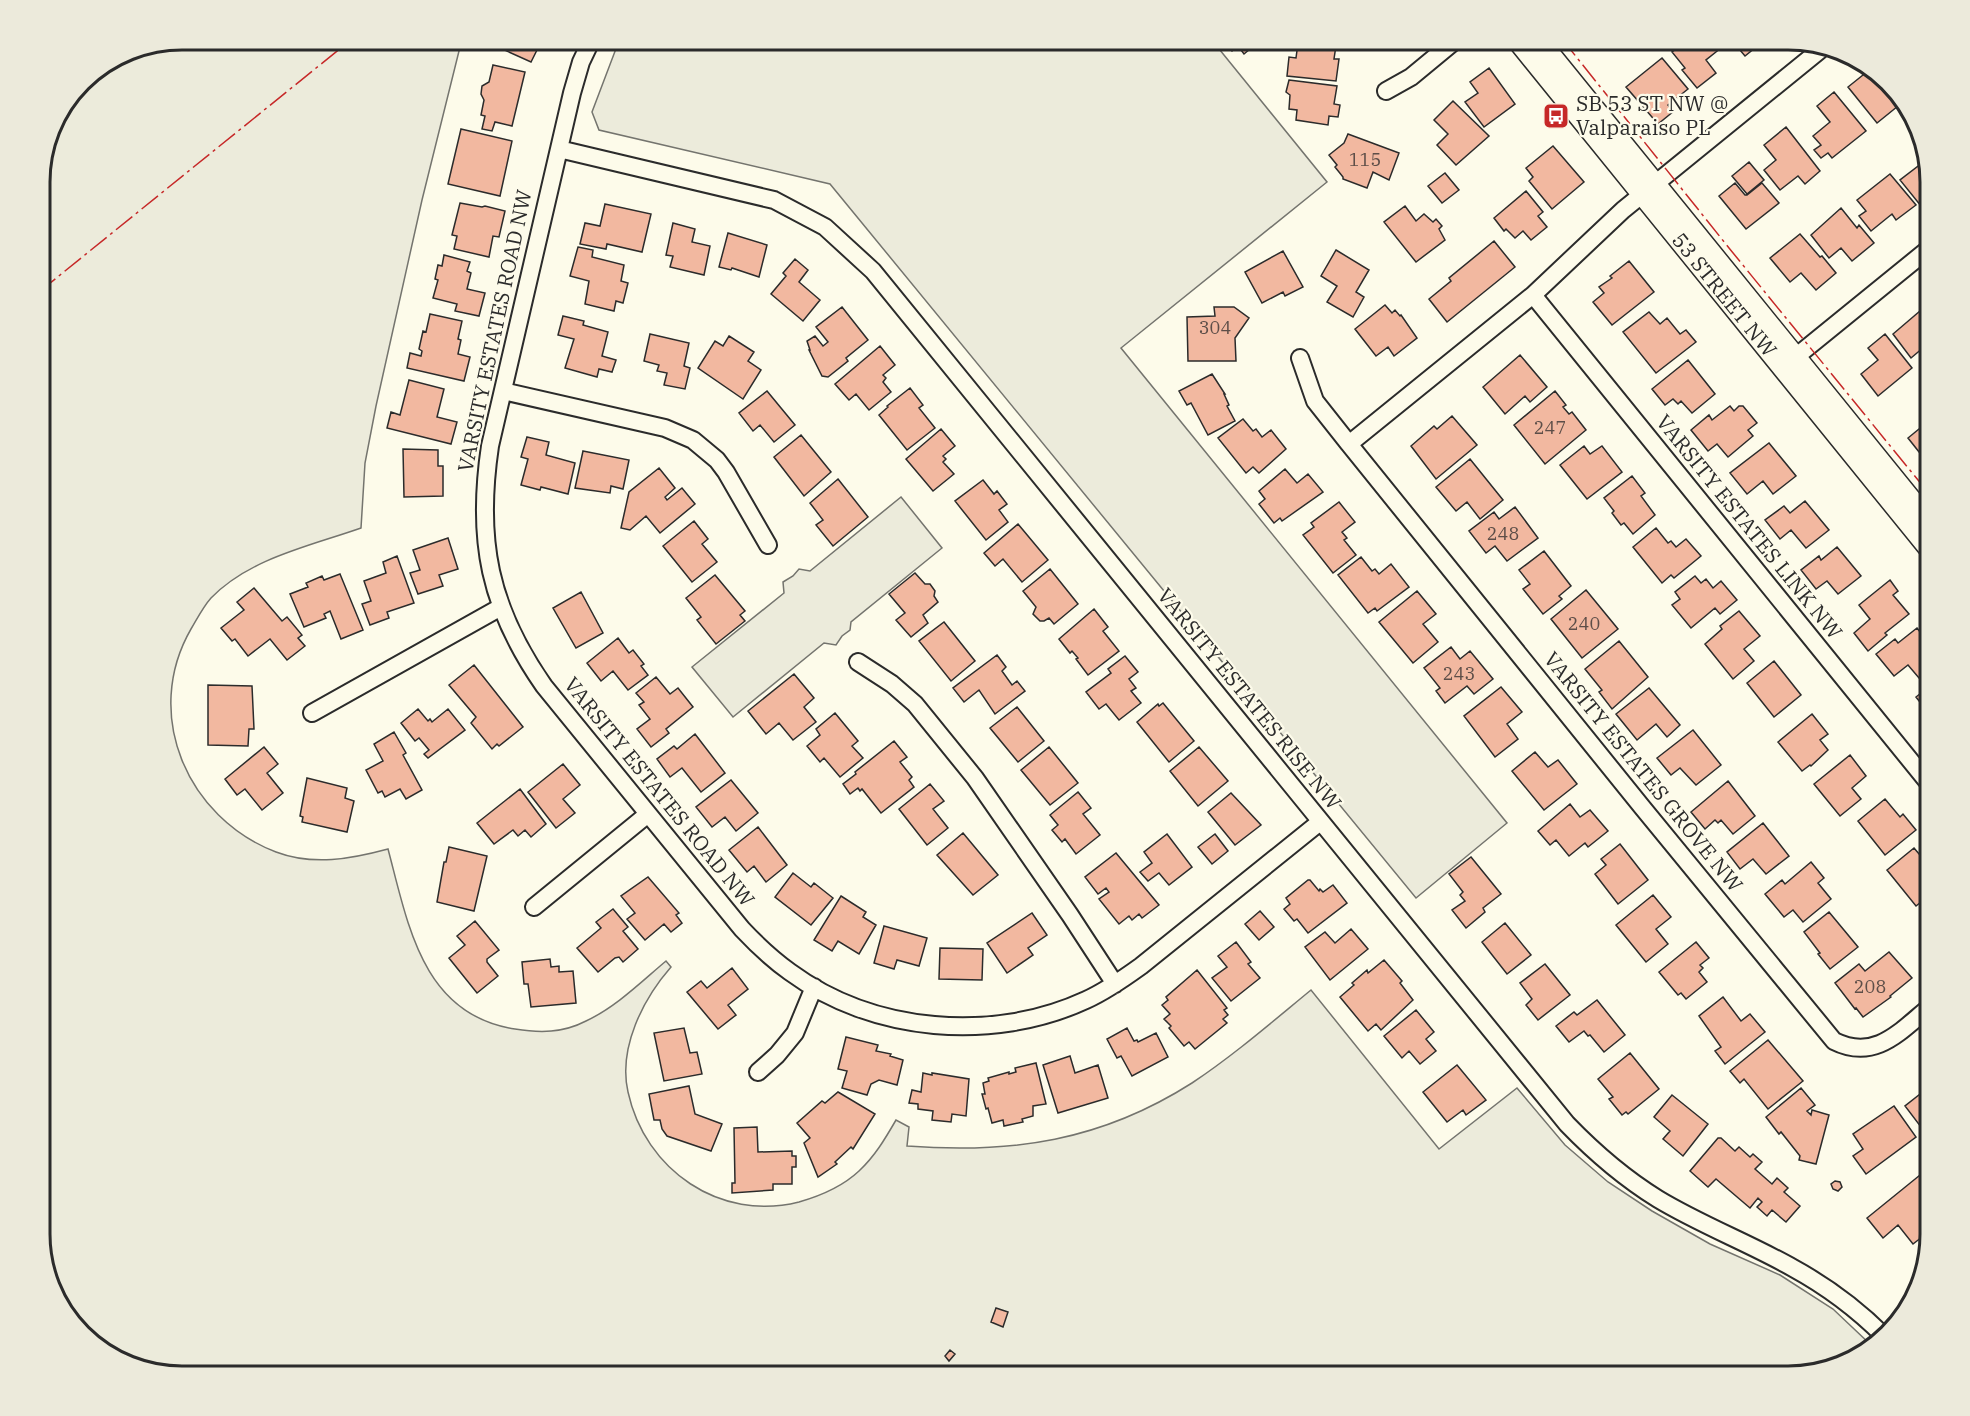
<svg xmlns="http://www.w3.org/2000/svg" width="1970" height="1416" viewBox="0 0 1970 1416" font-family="'IBM Plex Serif',serif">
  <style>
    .green { fill: #ecebdb; stroke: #74746e; stroke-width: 1.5 }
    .building { fill: #f2b8a0; stroke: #2b2b2b; stroke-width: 1.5 }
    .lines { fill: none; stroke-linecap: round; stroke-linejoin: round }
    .minor-casing { stroke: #2b2b2b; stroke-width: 20 }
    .tertiary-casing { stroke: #2b2b2b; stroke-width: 24 }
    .minor { stroke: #fdfbea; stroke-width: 16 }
    .tertiary { stroke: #fdfbea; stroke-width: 21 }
    .power { stroke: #c62828; stroke-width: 1.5; stroke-dasharray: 21 4.5 3 4.5; stroke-linecap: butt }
    .labels { text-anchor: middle; stroke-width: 4.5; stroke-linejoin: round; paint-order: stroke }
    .number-label { font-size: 18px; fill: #5d4e48 }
    .poi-label { font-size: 21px; fill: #2b2b2b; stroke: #fdfbea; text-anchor: start }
    .street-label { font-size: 21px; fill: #2b2b2b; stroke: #fdfbea }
    .rim { fill: none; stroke: #2b2b2b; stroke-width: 3 }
  </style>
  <rect width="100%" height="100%" fill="#fdfbea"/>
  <path class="green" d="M181,39H462L422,200L376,406L365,463L361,528C310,546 250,558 211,598C203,607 197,619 191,629C142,714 187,818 276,852C313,866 351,859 388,849C408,924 422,1015 515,1029C540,1033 563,1033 586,1021C616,1007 641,982 666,961L671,967C643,999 618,1048 628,1092C645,1170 720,1222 799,1202C820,1196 842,1187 859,1171C875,1156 885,1139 896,1120L909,1127L907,1146C1012,1154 1101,1141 1192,1083C1234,1055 1272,1022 1311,990L1439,1149L1517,1088L1565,1145L1608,1182L1652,1211L1710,1244L1780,1275L1833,1309L1872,1346L1852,1362L1789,1377H181L95,1348L54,1298L39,1244V172L54,119L87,75L127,50Z
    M621,39H1211L1327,182L1121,348L1507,823L1416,898L830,184L599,130L592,112L617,46Z
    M901,497L942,548L851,622L850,630L842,636L836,645L824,643L733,717L692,667L784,593L783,582L793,576L799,569L810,571Z"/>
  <path class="building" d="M494,39H533L541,42L531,62L491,44Z
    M1222,39H1262L1244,54L1238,46L1232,51Z
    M1305,39H1337L1334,59H1339L1336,81L1287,76L1289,57L1296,58L1298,43Z
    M1689,39H1714L1721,48L1706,60L1716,73L1697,88L1682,70L1685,68L1672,52Z
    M1724,39H1766L1745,56L1734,43L1730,46Z
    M1662,58L1688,89L1668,105L1674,111L1658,124L1626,87Z
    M493,65L525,72L512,126L495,122L492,131L482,129L485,116L481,115L484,100L481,94L482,86L489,82Z
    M1873,67L1903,102L1877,123L1848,87Z
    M1489,68L1515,104L1484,127L1465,102L1478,93L1470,82Z
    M1289,80L1337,86L1334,104L1340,105L1338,117L1329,116L1328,125L1296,120L1297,110L1289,109L1290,95L1286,92Z
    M1834,92L1866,131L1832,158L1828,153L1821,158L1814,150L1821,145L1813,136L1830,122L1817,106Z
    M1453,101L1489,136L1456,165L1437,145L1448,134L1434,120Z
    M1786,127L1820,171L1805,184L1798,176L1780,190L1764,170L1776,160L1764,145Z
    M461,129L512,141L500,196L448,184Z
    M1348,134L1399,153L1389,180L1373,172L1367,188L1343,179V177L1335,167L1337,165L1329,155L1344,143Z
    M1553,146L1584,182L1552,209L1529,181L1533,177L1526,168Z
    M1926,160L1931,181V198L1921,206L1900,180Z
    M1749,162L1764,180L1747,194L1732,176Z
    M1445,173L1459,190L1442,203L1428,186Z
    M1890,174L1916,205L1896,220L1892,214L1871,231L1859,216L1866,211L1857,200Z
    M1735,183L1745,195H1747L1762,183L1779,203L1746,229L1719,196Z
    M1526,191L1543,212L1538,216L1547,227L1531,240L1523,231L1515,238L1506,229L1504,231L1494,218Z
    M460,203L482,207L485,206L505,211L499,237L493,236L489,257L454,249L457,236L452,235Z
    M605,204L651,214L642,252L607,244L606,249L580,244L585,223L600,226Z
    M1405,206L1416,221L1424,214L1433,222L1436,219L1442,226L1439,229L1445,240L1416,262L1384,222Z
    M1841,208L1857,228L1859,225L1874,243L1852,261L1841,248L1829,258L1811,235Z
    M673,223L695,229L692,242L710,246L704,275L670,267L673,256L666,255Z
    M728,233L767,245L759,277L732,268L731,270L719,267Z
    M1800,234L1820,257L1822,256L1836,273L1816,290L1801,273L1790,282L1770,258Z
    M1494,241L1515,267L1447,322L1429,299L1451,281L1449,278Z
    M578,247L593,250L592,257L624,265L621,281L628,283L623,303L616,301L614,311L585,304L589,281L570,276Z
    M1336,250L1369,270L1356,292L1364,297L1353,317L1327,302L1337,286L1321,276Z
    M1283,251L1303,287L1285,296L1283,292L1262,303L1245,272Z
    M444,255L470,262L467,271L471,273L467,289L485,293L479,316L455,311L457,304L433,298L438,280L435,279L438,265L442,266Z
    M795,259L808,270L799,282L820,300L803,321L771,294L786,276L783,273Z
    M1629,261L1654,292L1612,325L1593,302L1604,293L1599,287L1612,278L1610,276Z
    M1385,305L1392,313L1395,310L1400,316L1401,315L1417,338L1394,356L1388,347L1376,356L1355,329Z
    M1927,305L1931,309V343L1930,342L1911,358L1893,334Z
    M842,307L868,340L846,358L848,361L828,377L822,376L809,350H810L807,341L815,336L823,346L828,342L816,327Z
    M1214,307H1234L1249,318L1235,338L1236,361H1188L1187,317L1215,316Z
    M1649,312L1660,324L1667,318L1680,334L1686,330L1696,342L1656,373L1623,332Z
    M430,314L462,321L458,339L461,340L458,354L470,357L464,381L407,368L410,353L421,356L422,351L419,349L423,331L426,332Z
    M563,316L584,321L583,325L608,332L602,356L616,360L612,372L599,369L597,377L565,368L574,339L558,335Z
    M650,334L689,343L684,366L690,368L685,389L664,385L667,373L657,371L659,365L644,361Z
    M1885,334L1912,368L1878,396L1861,374L1878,360L1868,348Z
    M729,336L754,352L748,361L761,370L743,399L698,368L715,341L723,346Z
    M880,346L895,365L883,375L886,378L883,382L891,392L869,410L856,394L849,400L835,384Z
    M1520,355L1547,387L1530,402L1525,396L1505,414L1483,387Z
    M1688,360L1715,394L1692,413L1681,401L1678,404L1673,399L1665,405L1652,389Z
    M1212,374L1225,394H1224L1229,405L1227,406L1235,421L1208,435L1191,403L1187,405L1179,391Z
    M409,380L444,389L437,417L457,422L451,444L387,428L391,412L400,415Z
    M910,388L923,405L919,408L935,428L907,450L879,415L888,407L887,406Z
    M767,391L795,425L774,442L760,425L753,431L739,413Z
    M1555,391L1566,405L1563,407L1569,414L1572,412L1586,430L1545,464L1514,425Z
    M1730,406L1734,411L1739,406H1743L1757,423L1748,430L1753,436L1728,457L1717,444L1708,451L1691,430L1709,415L1712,420Z
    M1452,416L1477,445L1436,479L1411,446L1434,426L1437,429Z
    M1243,419L1253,431L1256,429L1262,437L1271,430L1286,449L1259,473L1253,467L1246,473L1218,438Z
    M1930,420L1931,421V467L1908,438Z
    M941,429L955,446L943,456L946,459L943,462L954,474L933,491L906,459Z
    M801,435L831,472L804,496L774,457Z
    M527,437L549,442L546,455L575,463L568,494L541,487L540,490L521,485L528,459L521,457Z
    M1769,443L1796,476L1773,494L1763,481L1747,494L1730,473Z
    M1584,446L1590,454L1602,446L1622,472L1587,499L1560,465Z
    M403,449L438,450V466H443V496L404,497Z
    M583,451L629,460L623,489L611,486L610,493L575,488Z
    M1470,459L1503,500L1480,519L1467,502L1456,511L1436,487Z
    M659,468L675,488L665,497L667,500L682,488L695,504L660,533L646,516L630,530L621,528L629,492Z
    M1285,469L1297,483L1308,474L1323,492L1282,521L1280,518L1274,523L1259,504L1265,499L1259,491Z
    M1632,476L1645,493L1641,496L1655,515L1633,534L1624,523L1621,525L1612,513L1614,511L1604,498Z
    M838,479L868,517L833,546L816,525L823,520L810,503Z
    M983,480L994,494L997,491L1007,504L999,510L1008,522L986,540L955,501Z
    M1805,501L1829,530L1806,548L1791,530L1780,539L1765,520L1784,506L1790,513Z
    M1339,502L1355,522L1342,532L1347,538L1344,540L1356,555L1333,573L1303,535L1314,527L1311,523Z
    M1515,507L1538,538L1507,561L1495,546L1486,553L1469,531L1494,512L1499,519Z
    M694,521L708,539L702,544L717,562L692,582L663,546Z
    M1018,524L1048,560L1022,582L1003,559L995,566L984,553Z
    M1656,528L1668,543L1671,541L1676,547L1686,539L1701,556L1674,578L1671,575L1662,583L1633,547Z
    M448,538L458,569L439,575L443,586L418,594L410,573L420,570L413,550Z
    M1837,547L1861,576L1838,594L1827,581L1816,589L1801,570L1819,556L1821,560Z
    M1544,551L1571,586L1559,596L1562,599L1543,614L1523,589L1530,584L1519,570Z
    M397,556L414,603L387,612L389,618L370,625L362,604L371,601L364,581L386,573L383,562Z
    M1361,557L1372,571L1375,569L1379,574L1391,564L1409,587L1377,611L1375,608L1368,613L1338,575Z
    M1050,569L1078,604L1054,624L1049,618L1044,621H1040L1033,614L1036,607L1023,591Z
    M915,573L925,584H930L935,591L934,596L938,602L923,615L928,623L911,637L896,620L905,613L889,594Z
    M340,574L363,630L341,639L330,611L324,614L326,618L304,627L290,594L308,587L306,583L322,576L324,580Z
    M715,575L745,611L740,615L745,621L716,644L697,620L701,617L686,598Z
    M1695,576L1701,583L1706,579L1713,588L1721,581L1737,600L1720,614L1715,608L1691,628L1672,605L1680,599L1675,592Z
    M1890,580L1898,591L1893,595L1909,614L1885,633L1887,635L1868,651L1854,633L1870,619L1859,605Z
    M254,588L282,621L287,617L302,635L298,638L305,646L287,660L270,639L248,656L235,639L232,641L221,628L244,610L237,602Z
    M1586,590L1618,629L1582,658L1551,619Z
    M1417,591L1436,614L1423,624L1438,642L1413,663L1379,622Z
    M581,592L603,633L576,648L553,608Z
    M1094,609L1108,627L1103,631L1119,651L1088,675L1076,659L1078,658L1072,651L1070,653L1059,639Z
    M1739,611L1760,636L1744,649L1754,661L1733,679L1705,644L1722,629L1720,626Z
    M944,622L975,661L951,681L919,641Z
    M1917,628L1931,646V668L1919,678L1908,665L1894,676L1876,654L1895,639L1898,643Z
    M618,638L629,653L633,650L644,664L641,666L648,675L628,690L613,671L601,681L587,663Z
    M1619,641L1648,677L1612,709L1599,692L1602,690L1585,669Z
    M1451,647L1460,659L1470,651L1493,679L1474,694L1467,686L1445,703L1436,691L1440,688L1424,668Z
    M997,655L1006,667L1002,671L1012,685L1017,681L1025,691L995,714L979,690L964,702L953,688Z
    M1125,656L1138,672L1129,679L1136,688L1131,691L1141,703L1119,720L1106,704L1099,709L1086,692L1111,673L1108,669Z
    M1774,661L1801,695L1774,717L1747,683Z
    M474,665L523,727L499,746L497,744L492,749L471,723L476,717L449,685Z
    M794,674L814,698L804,707L816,722L793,740L779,723L766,734L748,711Z
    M656,677L670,694L678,688L693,707L666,729L669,733L651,747L637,729L650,719L639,705L644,702L636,693Z
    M208,685L252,686L254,729H249L248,746L208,745Z
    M1931,685V716L1916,697Z
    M1501,687L1522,712L1507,724L1518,739L1495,757L1464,716Z
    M1649,688L1680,725L1667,737L1656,724L1637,740L1616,714Z
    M1163,703L1194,741L1169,762L1137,722L1158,704L1159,706Z
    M1017,707L1044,741L1018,762L990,728Z
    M418,709L428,721L430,719L432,722L448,709L465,730L428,758L424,754L429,750L419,738L415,741L401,723Z
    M835,713L858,741L852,746L863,758L840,777L824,758L820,762L807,746L820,735L816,729Z
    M1812,714L1828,734L1820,740L1828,750L1811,766L1810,765L1802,771L1778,742Z
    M1693,730L1721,765L1696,785L1680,768L1671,775L1657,758Z
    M394,732L406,753L403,755L422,790L406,799L400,789L385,797L382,791L378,793L366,770L383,761L374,744Z
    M695,734L725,773L701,792L682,768L670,777L657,759L674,746L677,749Z
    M894,741L907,757L900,762L912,777L909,780L914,787L881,813L862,789L860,791L858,788L850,794L843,784L856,774L855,772Z
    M264,747L278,764L267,773L283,793L262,810L245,789L237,795L225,779Z
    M1049,747L1078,783L1050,805L1021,770Z
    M1199,747L1228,781L1198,806L1170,771Z
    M1535,752L1548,767L1558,760L1577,784L1544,810L1512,771Z
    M1850,755L1866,776L1852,788L1861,799L1840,816L1814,784Z
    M563,764L580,785L563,799L575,813L556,828L528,792Z
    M307,778L347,788L345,798L354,801L347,832L302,822L303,817L300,816Z
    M731,780L758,813L736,831L725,817L712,827L696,807Z
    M1728,781L1755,816L1733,834L1721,820L1718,823L1715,820L1705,829L1691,812Z
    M930,784L944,801L933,809L948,828L927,845L899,809Z
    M520,789L546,824L531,837L525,830L518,836L513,830L494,844L477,823Z
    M1078,792L1091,808L1083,814L1100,835L1076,854L1065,839L1062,842L1052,830L1058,825L1050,815Z
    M1231,793L1261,825L1235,845L1208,812Z
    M1885,799L1900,817L1903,814L1916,830L1885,855L1858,821Z
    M1570,804L1580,817L1590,810L1608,831L1588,847L1585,843L1569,856L1556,840L1550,845L1538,831Z
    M1763,823L1789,856L1766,874L1753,859L1740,869L1727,852Z
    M758,827L787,865L766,882L754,866L747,872L729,850Z
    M963,833L998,875L973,895L937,855Z
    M1167,834L1192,867L1169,885L1159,873L1148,881L1140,872L1152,863L1144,852Z
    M1215,834L1228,851L1212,864L1198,847Z
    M1620,844L1648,880L1618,904L1595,874L1606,865L1601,859Z
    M449,847L487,856L474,911L437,902L444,862H446Z
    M1914,848L1925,861L1931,856V894L1916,906L1887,870Z
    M1116,853L1159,905L1142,918L1139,914L1132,920L1129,916L1119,924L1099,899L1109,892L1106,888L1098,894L1085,877Z
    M1471,857L1501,894L1483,908L1485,912L1466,928L1452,910L1465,901L1460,895L1463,892L1449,874Z
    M1811,862L1824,878L1818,883L1831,899L1803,922L1793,910L1784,917L1765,894L1782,880L1785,884Z
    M793,873L811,887L814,883L833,898L811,925L775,897Z
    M648,877L679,913L676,915L682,923L671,932L664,924L645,940L627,919L635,913L621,896Z
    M1308,880H1310L1319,891L1320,889L1323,892L1333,885L1347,903L1308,933L1297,919L1294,921L1284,909L1290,904L1286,898Z
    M1653,895L1671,917L1656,929L1668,944L1646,962L1616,925Z
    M841,896L866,912L863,917L876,925L859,954L838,941L832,951L814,940Z
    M613,909L628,927L623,931L638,949L623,962L619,957L615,958L598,972L577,948L601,928L596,922Z
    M1260,911L1274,927L1259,940L1245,924Z
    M1829,912L1858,947L1830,969L1818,954L1820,953L1804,932Z
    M1032,913L1047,935L1028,948L1033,955L1007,973L987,943Z
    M475,921L499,950L487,959V962L498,976L477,993L449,958L465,945L457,936Z
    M1505,923L1531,955L1507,974L1482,942Z
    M1931,923V941L1922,930Z
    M884,926L927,938L919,966L897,960L894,969L874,963Z
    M1351,929L1368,949L1330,980L1305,947L1325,932L1335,943Z
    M1236,942L1251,962L1248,964L1260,978L1231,1001L1212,978L1227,967L1218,956Z
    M1696,942L1709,958L1700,965L1703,968L1699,972L1707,982L1686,999L1681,993L1678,995L1659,972Z
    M940,948L983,949L982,980L939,979Z
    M1889,952L1912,978L1890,996L1891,997L1863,1017L1856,1008L1855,1009L1835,983L1859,964L1865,971Z
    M550,959L551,967L559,966V972L573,971L576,1003L531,1007L528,984H524L522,962Z
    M1384,960L1402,981L1400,983L1413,1000L1381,1030L1376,1024L1368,1031L1340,997L1354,985L1352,983L1367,970L1368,973Z
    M1545,964L1570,995L1538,1020L1526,1005L1532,999L1520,983Z
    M732,968L748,989L728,1005L736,1015L718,1029L687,992L701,981L707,988Z
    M1197,970L1227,1008L1224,1010L1228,1015L1223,1019L1227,1023L1195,1049L1189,1042L1184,1046L1169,1028L1171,1026L1164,1019L1170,1014L1162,1005L1168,1000L1166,997Z
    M1723,997L1741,1021L1750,1014L1765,1032L1725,1064L1715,1051L1721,1047L1699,1016Z
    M1597,1000L1625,1035L1604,1052L1590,1035L1588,1036L1584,1031L1569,1042L1556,1026L1574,1012L1577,1015Z
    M1416,1010L1434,1032L1426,1039L1436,1051L1420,1064L1409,1051L1402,1058L1384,1036Z
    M684,1028L690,1053L697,1052L702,1074L664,1081L654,1033Z
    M1127,1028L1134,1041L1137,1040L1138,1042L1156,1033L1168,1057L1132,1076L1121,1056L1117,1058L1107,1039Z
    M846,1037L878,1045L876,1051L891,1054L890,1056L903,1060L897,1085L879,1080L871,1084L867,1095L842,1088L847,1071L838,1069Z
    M1768,1040L1803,1081L1768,1109L1744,1079L1740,1083L1730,1071Z
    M1630,1053L1659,1089L1628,1114L1626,1112L1622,1115L1609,1099L1613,1097L1598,1079Z
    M1070,1056L1075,1073L1098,1065L1108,1098L1058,1113L1043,1065Z
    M1036,1063L1046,1104L1033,1106V1116L1022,1119L1023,1122L1004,1126L1003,1120L992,1123L988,1108L986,1109L982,1094H985L983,1083L989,1081L988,1078L1009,1072V1074L1016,1072L1015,1068Z
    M1457,1065L1486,1100L1466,1115L1463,1110L1447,1122L1423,1092Z
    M1931,1069V1125L1924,1131L1905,1106L1929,1087L1921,1077Z
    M923,1073L932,1075V1073L969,1079L966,1116L952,1114L951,1122L932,1120L933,1111L918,1109V1104L909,1103L912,1090L921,1092Z
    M689,1086L695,1114L722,1124L711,1151L667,1136L662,1129L660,1120H654L649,1094Z
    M1801,1088L1815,1105L1807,1111L1811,1115L1812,1110L1829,1115L1816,1164L1799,1160L1800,1156L1781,1132L1779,1134L1766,1117Z
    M838,1092L875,1114L853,1149L851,1147L835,1162L837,1164L818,1177L804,1143L810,1138L797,1123L822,1101L825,1103Z
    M1672,1095L1708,1124L1683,1156L1663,1139L1670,1131L1654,1117Z
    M1894,1106L1916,1137L1866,1174L1853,1156L1863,1149L1853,1134Z
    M757,1127L758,1152L792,1151V1156H796V1167H792V1184H773V1190L732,1193V1183H735L734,1128Z
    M1718,1138H1721L1735,1151L1739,1147L1750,1157L1753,1154L1762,1162L1755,1169L1772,1184L1777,1178L1788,1188L1784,1192L1800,1206L1786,1222L1772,1210L1767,1216L1757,1207L1762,1202L1758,1198L1750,1208L1716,1179L1708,1187L1690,1171Z
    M1925,1171L1928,1175L1931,1173V1230L1913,1244L1898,1225L1883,1238L1867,1218Z
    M1835,1181L1840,1182L1842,1187L1838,1191L1833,1189L1831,1184Z
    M996,1308L1008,1312L1003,1327L991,1322Z
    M950,1350L955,1354L949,1361L945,1356Z"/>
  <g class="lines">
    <g class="minor-casing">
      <path id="minor" d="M592,39L581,62L572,93L490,446C476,540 489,607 544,686L742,929C757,945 772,959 790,972C873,1033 993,1043 1086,1000C1106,991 1123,979 1141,966L1320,822
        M1820,50L1623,210L1533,295L1349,444L1642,807L1834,1041C1876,1062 1901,1030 1931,1006
        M1386,91L1411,77L1457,39
        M559,149L774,200L825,227L873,271L1567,1124C1595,1153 1624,1178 1658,1199C1701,1225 1749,1243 1793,1268C1826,1286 1857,1309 1884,1336
        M1533,295L1931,786
        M1300,358L1315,401L1349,444
        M1787,364L1931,247
        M503,391L665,428L693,440L717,460L726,472L768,545
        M858,662L892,684L915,704L975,778L1070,915L1115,984
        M312,713L501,607
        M534,907L648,814
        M758,1072L777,1055L795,1033L814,987"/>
    </g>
    <g class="tertiary-casing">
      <path id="tertiary" d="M1517,39L1931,550
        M1537,39L1931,525"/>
    </g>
    <use href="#minor" class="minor"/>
    <use href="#tertiary" class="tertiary"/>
    <path class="power" d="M1562,39L1729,248L1931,496
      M39,292L352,39"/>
  </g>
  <defs>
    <g id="bus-square" transform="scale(1.35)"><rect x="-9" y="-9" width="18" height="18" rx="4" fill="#c62828" stroke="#fdfbea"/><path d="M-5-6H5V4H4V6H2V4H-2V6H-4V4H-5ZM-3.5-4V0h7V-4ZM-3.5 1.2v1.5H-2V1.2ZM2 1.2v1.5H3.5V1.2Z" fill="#fff"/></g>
  </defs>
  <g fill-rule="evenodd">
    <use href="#bus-square" x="1556" y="116"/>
  </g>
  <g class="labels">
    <g class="number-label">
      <text x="1365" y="166">115</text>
      <text x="1215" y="334">304</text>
      <text x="1550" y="434">247</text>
      <text x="1503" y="540">248</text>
      <text x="1584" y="630">240</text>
      <text x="1459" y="680">243</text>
      <text x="1870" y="993">208</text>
    </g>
    <g class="poi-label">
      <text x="1576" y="111">SB 53 ST NW @<tspan x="1576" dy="24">Valparaiso PL</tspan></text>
    </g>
    <g class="street-label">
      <text transform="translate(1724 295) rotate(51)" y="7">53 STREET NW</text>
      <text transform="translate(495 331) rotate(-78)" y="7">VARSITY ESTATES ROAD NW</text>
      <text transform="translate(1749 527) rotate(51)" y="7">VARSITY ESTATES LINK NW</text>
      <text transform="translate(1249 699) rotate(51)" y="7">VARSITY ESTATES RISE NW</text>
      <text transform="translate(1643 772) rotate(51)" y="7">VARSITY ESTATES GROVE NW</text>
      <text transform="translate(659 792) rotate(51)" y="7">VARSITY ESTATES ROAD NW</text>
    </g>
  </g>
  <path d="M0 0H1970V1416H0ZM182 50H1788A132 132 0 0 1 1920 182V1234A132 132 0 0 1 1788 1366H182A132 132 0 0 1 50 1234V182A132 132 0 0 1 182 50Z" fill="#eceadb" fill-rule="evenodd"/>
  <path class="rim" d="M182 50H1788A132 132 0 0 1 1920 182V1234A132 132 0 0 1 1788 1366H182A132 132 0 0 1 50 1234V182A132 132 0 0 1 182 50Z"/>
</svg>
